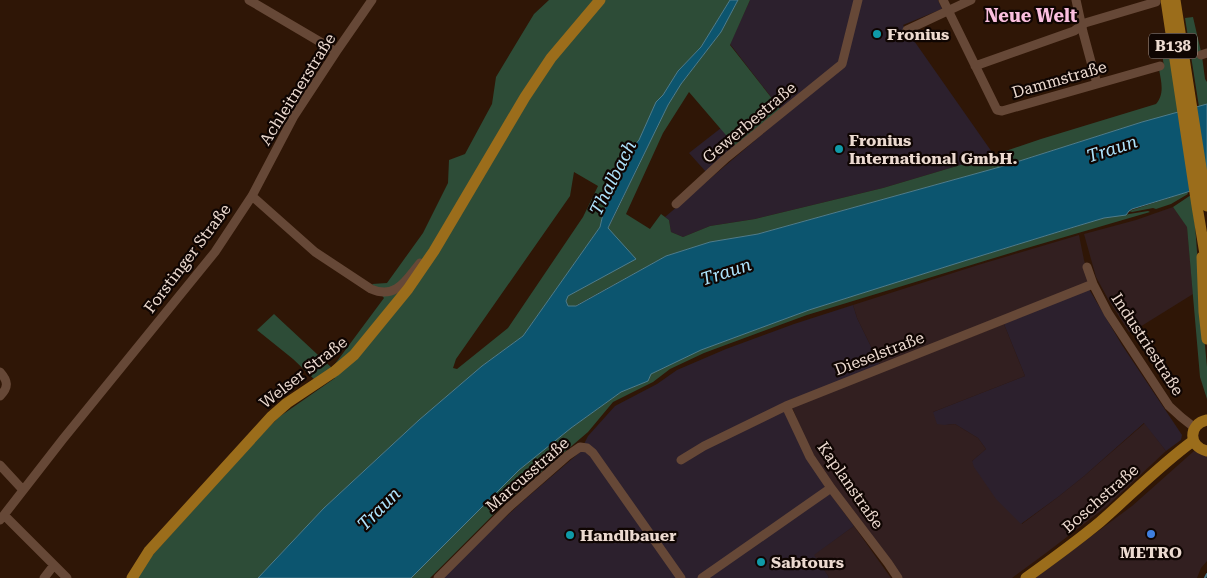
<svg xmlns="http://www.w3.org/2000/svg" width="1207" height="578" viewBox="0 0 1207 578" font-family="'Roboto Serif',serif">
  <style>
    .commercial { fill: #321f20 }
    .industrial { fill: #2c202d }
    .green { fill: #2d4c37; fill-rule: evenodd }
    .water { fill: #0c556f; stroke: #4f7d8c }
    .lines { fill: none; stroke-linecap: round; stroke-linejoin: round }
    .stream { stroke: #4f7d8c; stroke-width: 2 }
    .minor { stroke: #664837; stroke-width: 9 }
    .major { stroke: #9b6d1b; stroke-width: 11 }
    .culture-dot { fill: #0f9aa8; stroke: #0f0502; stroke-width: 2 }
    .shop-dot { fill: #3f7fe0; stroke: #0f0502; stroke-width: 2 }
    .labels { text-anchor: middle; stroke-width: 4.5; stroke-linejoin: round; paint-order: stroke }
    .shield { fill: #0f0502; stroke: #aa9a92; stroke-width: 1 }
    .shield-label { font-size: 15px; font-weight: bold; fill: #ecdad0 }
    .poi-label { font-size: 16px; font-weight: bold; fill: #ecdad0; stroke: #0f0502; text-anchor: start }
    .street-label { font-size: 16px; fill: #ecdad0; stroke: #0f0502 }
    .neighbourhood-label { font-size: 18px; font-weight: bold; fill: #fabfdf; stroke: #0f0502 }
    .water-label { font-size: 18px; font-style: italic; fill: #aee3fc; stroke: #0f0502 }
  </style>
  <rect width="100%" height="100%" fill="#2f1606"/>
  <path class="commercial" d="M1173,207L1187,226L1193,294L1135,330L1129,332L1108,299L1096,277L1084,234L1136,220Z
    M1079,235L1084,260L1091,283L881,367L857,318L853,305L978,265Z
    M1004,324L1025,376L933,412L945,425L955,424L978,438L986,449L972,461L1022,524L1058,497L1083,477L1145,423L1166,451L1106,507L1046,553L1012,578H900L821,469L806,441L792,407Z
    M1194,451L1207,454V561L1201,568L1197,578H1035L1132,506Z
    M854,526L891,578H828L829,577L813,555Z"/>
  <path class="industrial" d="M750,0H938L942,9L903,25L994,155L883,188L755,219L710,226L683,237L671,232L669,220L665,217L785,115L730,44Z
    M721,128L737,148L707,173L689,153Z
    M1089,289L1122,345L1182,435L1181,440L1166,451L1144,423L1083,477L1058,497L1021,524L996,499L974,467L972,461L986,449L978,438L955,424L945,425L937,424L933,412L1025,376L1004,324Z
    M853,305L857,318L881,367L792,399L782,404L825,487L854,526L814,555L829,577L828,578H443L472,548L523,501L580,452L588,436L615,406L657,384L677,370L726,349L794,324Z"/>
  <path class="green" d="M549,0H730L701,47L678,71L663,95L656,102L639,140L633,147L622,169L603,214L600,227L523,336L482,366L419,420L324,508L258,578H136L149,559L254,442L279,417L335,378L315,380L293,359L257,330L274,314L332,368L384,298L372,284L387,283L423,233L448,183L449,160L465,154L492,104L496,77L534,14ZM574,172L598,186L583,217L508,328L457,369L453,368L456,359L570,196Z
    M738,0H750L730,45L781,110L737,148L689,92L663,133L626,214L650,229L661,214L669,220L671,232L683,237L710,226L755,219L883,188L994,155L1041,139L1156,104C1165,94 1161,81 1159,69L1164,68L1160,35L1167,33L1179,113L1142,122L1007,165L758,234L710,242L666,256L575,306H568L566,301L568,296L635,259L608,229L668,105L681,84L721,32Z
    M1193,17L1202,56L1205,79L1207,82V104L1199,107L1185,18Z
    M1187,192L1188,194L1171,204L1156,209L1153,208L1132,212L1129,211Z
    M1191,195L1195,224L1200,293L1207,367V399L1200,377L1187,227L1173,207Z
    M1148,211L1150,212L1027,248L807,315L704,353L670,369L653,382L613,402L588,432L504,504L430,578H411L519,470L571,428L621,392L648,381L651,374L701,350L809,310L964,261L1104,218Z"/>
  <path class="water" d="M730,0H738L721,32L681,84L668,105L608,228L636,259L568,296L566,301L568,306H576L666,256L710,242L758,234L1007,165L1142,122L1207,104V186L1132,209L1129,211L1126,215L1104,218L1074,227L964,261L809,310L701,350L651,374L648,381L621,392L571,428L519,470L411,578H258L324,508L419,420L482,366L523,336L600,227L603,214L613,187L633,147L639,140L656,102L663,95L678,71L701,47Z"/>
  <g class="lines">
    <path class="stream" d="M1205,578L1207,574"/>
    <path class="minor" d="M249,0L322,43L336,52
      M943,0L997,110L1002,111L1160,66
      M1076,0L1083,32L1097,84
      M907,30L971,0
      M1201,55L1207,53
      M975,66L1074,31L1085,23L1156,2
      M252,196L315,252L371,289C396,300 406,280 420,263
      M676,204L726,158L842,64L858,0
      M1087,267L1093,284L1108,313L1169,406L1181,417L1195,428
      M0,372C8,381 9,387 0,396
      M786,406L810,457L831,488L888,563L898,578
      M681,460L704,446L786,406L1093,284
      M0,465L23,490
      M4,515L67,578
      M0,520L63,439L215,252L252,196L294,116L336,52L372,0
      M44,578L54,565
      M438,578L509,507L567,456L580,447L587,448L593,453L681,578
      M702,578L831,488"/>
    <path class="major" d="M1166,0L1197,206L1207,266
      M1175,0L1207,206
      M1202,257L1204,312L1207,339
      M1207,420C1188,424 1188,447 1207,451
      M132,578L149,551L271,417L287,403L335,371L354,355L408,289L434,251L525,97L551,58L600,0
      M1026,578C1051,560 1076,542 1100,522C1131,495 1160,465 1193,441"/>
  </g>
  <g class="culture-dot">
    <circle cx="877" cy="34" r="5"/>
    <circle cx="839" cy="149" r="5"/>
    <circle cx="570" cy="535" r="5"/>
    <circle cx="761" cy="562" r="5"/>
  </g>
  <circle class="shop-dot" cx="1151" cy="534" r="5"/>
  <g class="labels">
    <rect class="shield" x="1149" y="33.5" width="48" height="25" rx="4"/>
    <g class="shield-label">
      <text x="1173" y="51">B138</text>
    </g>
    <g class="poi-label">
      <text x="887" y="40">Fronius</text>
      <text x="849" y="146">Fronius<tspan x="849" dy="18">International GmbH.</tspan></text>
      <text x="580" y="541">Handlbauer</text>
      <text x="1151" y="558" text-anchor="middle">METRO</text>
      <text x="771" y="568">Sabtours</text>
    </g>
    <g class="street-label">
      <text transform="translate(1059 79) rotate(-16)" y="6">Dammstraße</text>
      <text transform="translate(297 89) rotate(-58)" y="6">Achleitnerstraße</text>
      <text transform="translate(749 122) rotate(-40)" y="6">Gewerbestraße</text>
      <text transform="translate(187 258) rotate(-53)" y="6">Forstinger Straße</text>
      <text transform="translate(1148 344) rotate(57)" y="6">Industriestraße</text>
      <text transform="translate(879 353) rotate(-21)" y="6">Dieselstraße</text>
      <text transform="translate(303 372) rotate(-38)" y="6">Welser Straße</text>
      <text transform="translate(527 474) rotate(-41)" y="6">Marcusstraße</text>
      <text transform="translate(851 485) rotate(55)" y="6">Kaplanstraße</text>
      <text transform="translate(1100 498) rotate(-41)" y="6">Boschstraße</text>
    </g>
    <g class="neighbourhood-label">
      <text x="1031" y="22">Neue Welt</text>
    </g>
    <g class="water-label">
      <text transform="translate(1112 149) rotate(-18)" y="6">Traun</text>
      <text transform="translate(613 178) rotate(-63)" y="6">Thalbach</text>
      <text transform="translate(726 272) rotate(-18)" y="6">Traun</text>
      <text transform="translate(379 509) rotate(-45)" y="6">Traun</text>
    </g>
  </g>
</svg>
